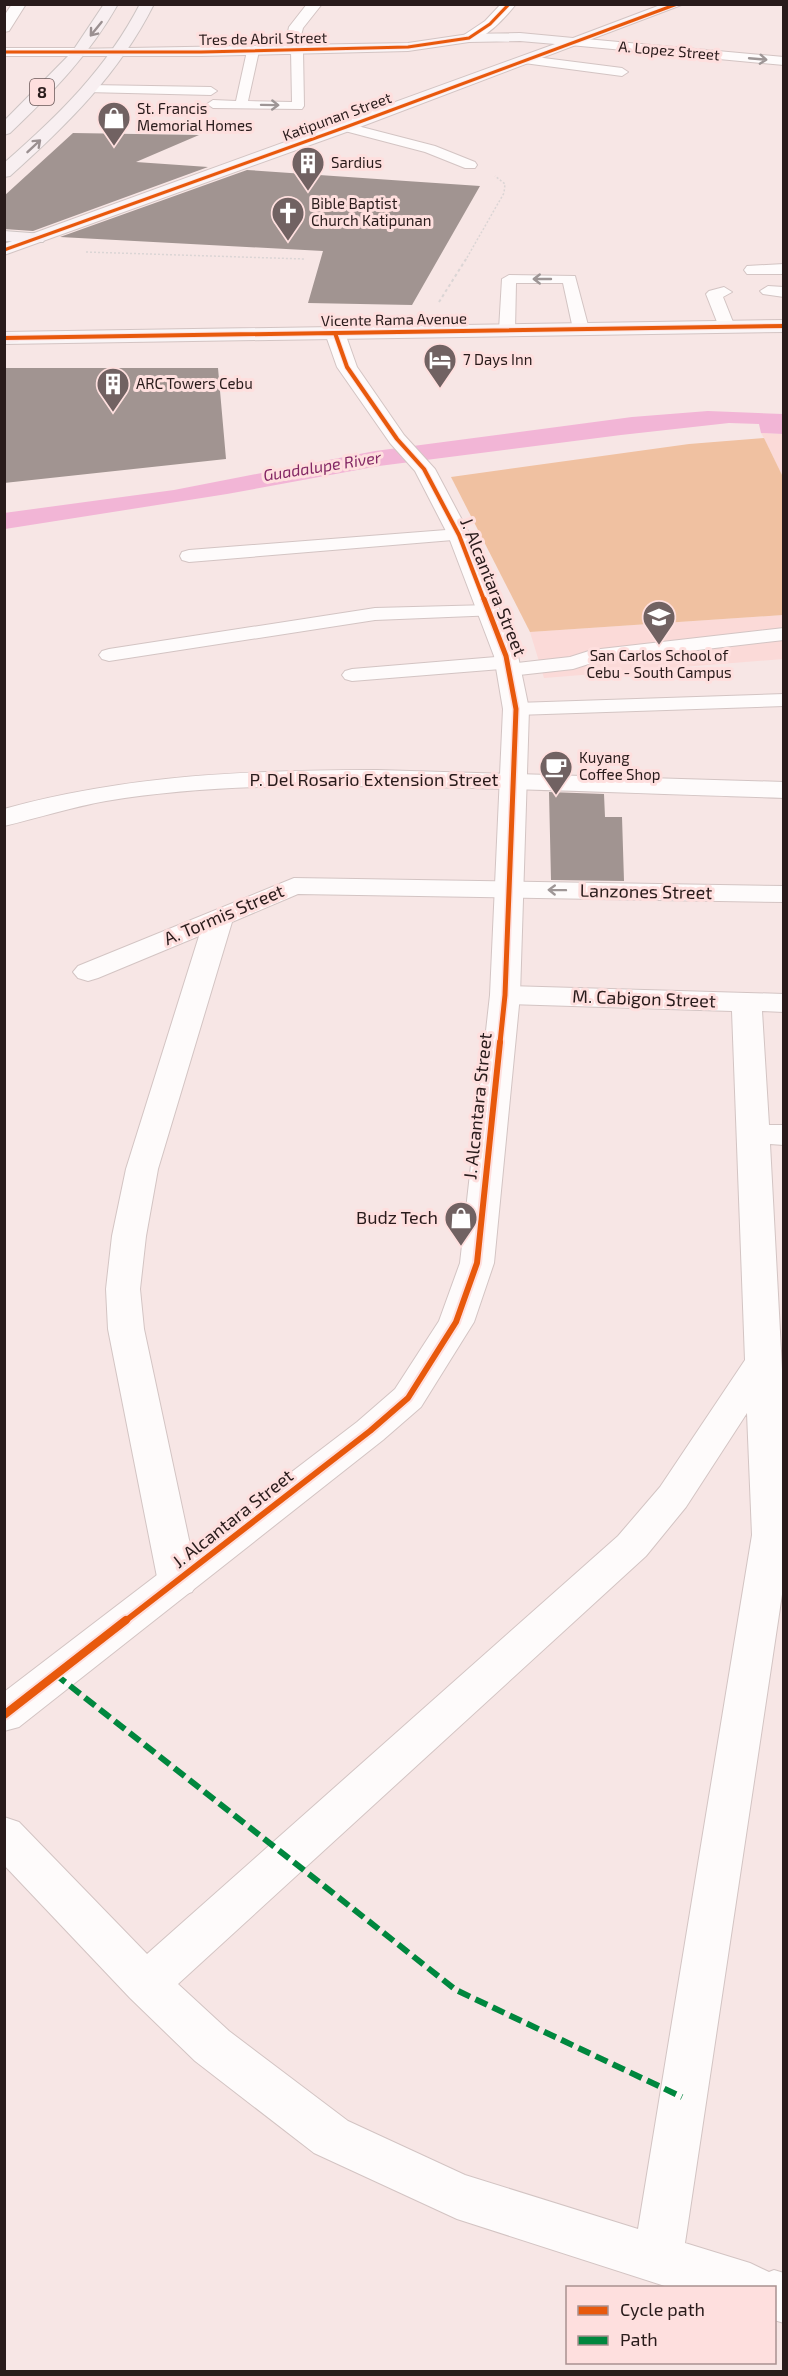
<svg xmlns="http://www.w3.org/2000/svg" width="788" height="2376" viewBox="0 0 788 2376" font-family="'Exo 2',sans-serif">
  <style>
    .built { fill: #fbdad8 }
    .forest { fill: #f0c1a1 }
    .water { fill: #f2b5d6 }
    .building { fill: #a19491 }
    .lines { fill: none; stroke-linecap: round; stroke-linejoin: round }
    .service-casing { stroke: #d3c4c3; stroke-width: 2 }
    .minor-casing { stroke: #d3c4c3; stroke-width: 2 }
    .tertiary-casing { stroke: #d3c4c3; stroke-width: 2 }
    .secondary-casing { stroke: #d3c4c3; stroke-width: 2 }
    .primary-casing { stroke: #cdc4c3; stroke-width: 2 }
    .path-far1 { stroke: #dbd5d5; stroke-width: 1.5; stroke-dasharray: 2 2; stroke-linecap: butt }
    .path { stroke: #dbd5d5; stroke-width: 2; stroke-dasharray: 3 3; stroke-linecap: butt }
    .service { fill: #fefbfb; fill-rule: evenodd }
    .minor { fill: #fefbfb; fill-rule: evenodd }
    .tertiary { fill: #fefbfb; fill-rule: evenodd }
    .secondary { fill: #faf5f6; fill-rule: evenodd }
    .primary { fill: #f8eff1; fill-rule: evenodd }
    .quiet { stroke: #00873e; stroke-width: 6; stroke-dasharray: 13 6; stroke-linecap: butt }
    .cycleway-far4-casing { stroke: #fedfde; stroke-width: 4.5 }
    .cycleway-far3-casing { stroke: #fedfde; stroke-width: 6 }
    .cycleway-far2-casing { stroke: #fedfde; stroke-width: 8 }
    .cycleway-far1-casing { stroke: #fedfde; stroke-width: 10 }
    .cycleway-casing { stroke: #fedfde; stroke-width: 12 }
    .cycleway-far4 { stroke: #e8590c; stroke-width: 3 }
    .cycleway-far3 { stroke: #e8590c; stroke-width: 4 }
    .cycleway-far2 { stroke: #e8590c; stroke-width: 5 }
    .cycleway-far1 { stroke: #e8590c; stroke-width: 6 }
    .cycleway { stroke: #e8590c; stroke-width: 8 }
    .oneway { stroke: #9b9091 }
    .oneway2 { stroke: #9e9696 }
    .labels { text-anchor: middle; stroke-width: 6; stroke-linejoin: round; paint-order: stroke }
    .far-street-label { font-size: 15px; fill: #291b1b; stroke: #fedfde }
    .far-poi-label { font-size: 15px; fill: #291b1b; stroke: #fedfde; text-anchor: start }
    .shield { fill: #fedfde; stroke: #695656; stroke-width: 1.5 }
    .shield-label { font-size: 16px; font-weight: bold; fill: #291b1b }
    .far-water-label { font-size: 16px; font-style: italic; fill: #832764; stroke: #fedfde }
    .street-label { font-size: 18px; fill: #291b1b; stroke: #fedfde }
    .poi-label { font-size: 18px; fill: #291b1b; stroke: #fedfde; text-anchor: end }
  </style>
  <rect width="100%" height="100%" fill="#f7e6e5"/>
  <path class="built" d="M761,433L783,434V477L764,438Z
    M783,615V659L544,678L530,632Z"/>
  <path class="forest" d="M764,438L783,477V615L530,632L451,477L689,444Z"/>
  <path class="water" d="M708,411L783,414V434L761,433L759,424L729,423L621,435L379,466L227,494L5,529L4,513L174,490L375,451L632,417Z"/>
  <path class="building" d="M73,133L199,135L136,162L208,167L33,231L4,229V196Z
    M247,170L406,181L480,186L412,305L308,303L323,251L60,237Z
    M4,368H218L226,459L4,483Z
    M549,792L604,794L605,817H622L624,881L551,880Z"/>
  <g class="lines">
    <g class="service-casing">
      <path id="service" d="M297,46L303,50L304,106L302,109L213,108L207,104L213,100L236,101L247,51L253,47L259,51L248,101L292,102L291,50Z
        M528,56L622,68L628,72L622,76L524,63V57Z
        M90,85L211,87L217,91L211,95L86,92L84,89Z
        M346,123L435,146L475,162L477,165L475,168H465L425,152L341,130L340,127Z
        M509,275L575,276L589,329L587,332H575L573,329L563,283H516L515,330L507,335L501,333L499,330L502,279Z
        M768,286L784,287V297L763,294L760,291Z
        M724,287L732,292L723,297L735,327L727,332L719,327L706,294L709,291Z
        M459,529L465,531L468,535L465,539L189,562L182,560L180,556L182,552L189,550Z
        M490,605L497,607L500,611L497,615L375,620L109,661L102,659L99,655L102,651L109,649L375,608Z
        M784,628V640L595,662L573,669L510,676L503,674L501,669L352,681L345,679L342,675L345,671L352,669L508,656L515,658L517,663L570,657L592,650Z
        M784,694V706L516,715L509,713L506,709L509,705L516,703Z"/>
    </g>
    <g class="minor-casing">
      <path id="minor" d="M12,4H26L9,31L4,32V16Z
        M307,4H322L303,28L296,54H286L284,51L289,27Z
        M784,264V274H747L744,270L747,266Z
        M377,770L784,782V798C662,794 541,789 420,787C315,785 209,784 106,801C72,807 38,818 4,826V809C127,775 250,770 377,770Z
        M294,878L784,886V902L298,894L232,922L158,1169L146,1236L140,1289L144,1329L198,1582L192,1592L178,1597L164,1592L158,1582L108,1329L106,1289L112,1236L126,1169L199,936L98,978L88,981L78,978L73,972L78,966Z
        M505,986L784,994V1012L762,1011L769,1125H784V1145L770,1144L784,1407V1581L685,2243L750,2263L769,2272L774,2270L784,2273V2323L774,2320V2288H671L457,2219L314,2153L195,2061L130,1998L4,1865V1817L19,1822L147,1954L618,1536L660,1487L745,1360L732,1011L505,1004L494,1001L490,995L494,989ZM747,1413L752,1535L638,2229L465,2175L348,2121L229,2031L178,1984L646,1556L686,1507Z"/>
    </g>
    <g class="tertiary-casing">
      <path id="tertiary" d="M501,4H516C506,17 481,45 464,41L462,38L464,35L485,21Z
        M575,38L784,57V65L570,45L568,42Z
        M4,48H77L84,52L77,56H4Z
        M335,327L342,329L345,333L357,367L404,435L435,469L470,535L518,656L529,709L520,995L494,1263L474,1322L421,1407L383,1440L19,1727L4,1731V1692L357,1422L395,1389L439,1321L460,1263L490,995L503,709L494,656L448,535L415,471L390,443L337,367L325,333L328,329Z"/>
    </g>
    <g class="secondary-casing">
      <path id="secondary" d="M663,4H684L352,130L4,255V244L555,44L520,41L469,42L408,51L201,56H77L70,52L72,49L408,43L469,34L520,33L573,38Z
        M784,320V332L4,344V332Z"/>
    </g>
    <g class="primary-casing">
      <path id="primary" d="M104,4H118C90,54 51,94 10,133L4,135V121L72,52Z
        M140,4H154C119,74 67,125 10,176L4,177V163C58,116 107,68 140,4Z
        M4,231L43,234L46,238L43,242L4,241Z
        M4,332L18,334L21,338L18,342L4,344Z"/>
    </g>
    <path class="path-far1" d="M86,252L304,259
      M465,261L504,193L505,184L495,176"/>
    <path class="path" d="M439,302L466,259"/>
    <use href="#service" class="service"/>
    <use href="#minor" class="minor"/>
    <use href="#tertiary" class="tertiary"/>
    <use href="#secondary" class="secondary"/>
    <use href="#primary" class="primary"/>
    <path class="quiet" d="M55,1674L456,1990L682,2097"/>
    <g class="cycleway-far4-casing">
      <path id="cycleway-far4" d="M4,52H201L408,47L469,38L490,24L509,4
        M4,250L346,127L677,4"/>
    </g>
    <g class="cycleway-far3-casing">
      <path id="cycleway-far3" d="M335,333L347,367L397,439L424,469L459,535L484,600
        M4,338L784,326"/>
    </g>
    <g class="cycleway-far2-casing">
      <path id="cycleway-far2" d="M484,599L506,656L516,709L505,995L500,1043"/>
    </g>
    <g class="cycleway-far1-casing">
      <path id="cycleway-far1" d="M124,1622L370,1431L408,1398L456,1322L477,1263L500,1042"/>
    </g>
    <g class="cycleway-casing">
      <path id="cycleway" d="M4,1715L126,1620"/>
    </g>
    <use href="#cycleway-far4" class="cycleway-far4"/>
    <use href="#cycleway-far3" class="cycleway-far3"/>
    <use href="#cycleway-far2" class="cycleway-far2"/>
    <use href="#cycleway-far1" class="cycleway-far1"/>
    <use href="#cycleway" class="cycleway"/>
  </g>
  <defs><path id="oneway-shaft" d="M-6 0H5M1.5-3L5.5 0L1.5 3" fill="none" stroke-width="1.6" stroke-linecap="round" stroke-linejoin="round" transform="scale(1.5)"/></defs>
  <g class="oneway">
    <use href="#oneway-shaft" transform="translate(96 29) rotate(129)"/>
    <use href="#oneway-shaft" transform="translate(34 146) rotate(-43)"/>
  </g>
  <g class="oneway2">
    <use href="#oneway-shaft" transform="translate(758 59) rotate(5)"/>
    <use href="#oneway-shaft" transform="translate(270 105) rotate(1)"/>
    <use href="#oneway-shaft" transform="translate(542 279) rotate(180)"/>
    <use href="#oneway-shaft" transform="translate(557 890) rotate(-179)"/>
  </g>
  <defs>
    <g id="shop-pin" transform="scale(1.725)"><path d="M0 17L-7.5 6A9.5 9.5 0 1 1 7.5 6Z" fill="#716262" stroke="#fedfde"/><path d="M-5-2.5h2.3a2.7 3.5 0 0 1 5.4 0H5L5.5 6h-11ZM-1.5-2.5h3a1.5 2.3 0 0 0-3 0Z" fill="#fff"/></g>
    <g id="building-pin" transform="scale(1.725)"><path d="M0 17L-7.5 6A9.5 9.5 0 1 1 7.5 6Z" fill="#716262" stroke="#fedfde"/><path d="M-4-6H4V6H1V3H-1V6H-4ZM-2.5-4.3h1.7v1.8h-1.7ZM.8-4.3h1.7v1.8H.8ZM-2.5-1h1.7V.8h-1.7ZM.8-1h1.7V.8H.8Z" fill="#fff"/></g>
    <g id="church-pin" transform="scale(1.725)"><path d="M0 17L-7.5 6A9.5 9.5 0 1 1 7.5 6Z" fill="#716262" stroke="#fedfde"/><path d="M-1.2-6h2.4v3.5h3.3v2.4h-3.3V6h-2.4V-.1h-3.3v-2.4h3.3Z" fill="#fff"/></g>
    <g id="hotel-pin" transform="scale(1.725)"><path d="M0 17L-7.5 6A9.5 9.5 0 1 1 7.5 6Z" fill="#716262" stroke="#fedfde"/><path d="M-6-4.5h1.5V1H6V5H4.5V3h-9V5H-6ZM-4 0a1.8 1.8 0 1 1 3.6 0ZM.5 0V-2.5h3Q6-2.5 6 0Z" fill="#fff"/></g>
    <g id="university-pin" transform="scale(1.725)"><path d="M0 17L-7.5 6A9.5 9.5 0 1 1 7.5 6Z" fill="#716262" stroke="#fedfde"/><path d="M0-5L7-2L0 1L-7-2ZM-4 1L0 2.5L4 1V4Q0 6-4 4Z" fill="#fff"/></g>
    <g id="cafe-pin" transform="scale(1.725)"><path d="M0 17L-7.5 6A9.5 9.5 0 1 1 7.5 6Z" fill="#716262" stroke="#fedfde"/><path d="M-5.5-4.5H6V0H3Q3 3.5 0 3.5H-2.5Q-5.5 3.5-5.5 0ZM3-3.2v2h1.7v-2ZM-6 4.5H4V6H-6Z" fill="#fff"/></g>
  </defs>
  <g fill-rule="evenodd">
    <use href="#shop-pin" x="114" y="118"/>
    <use href="#building-pin" x="308" y="163"/>
    <use href="#church-pin" x="288" y="213"/>
    <use href="#hotel-pin" x="440" y="360"/>
    <use href="#building-pin" x="113" y="384"/>
    <use href="#university-pin" x="659" y="617"/>
    <use href="#cafe-pin" x="556" y="767"/>
    <use href="#shop-pin" x="461" y="1218"/>
  </g>
  <g class="labels">
    <g class="far-street-label">
      <text transform="translate(263 39) rotate(-1)" y="5">Tres de Abril Street</text>
      <text transform="translate(669 51) rotate(5)" y="5">A. Lopez Street</text>
      <text transform="translate(337 117) rotate(-20)" y="5">Katipunan Street</text>
      <text transform="translate(394 320) rotate(-1)" y="5">Vicente Rama Avenue</text>
    </g>
    <g class="far-poi-label">
      <text x="137" y="114">St. Francis<tspan x="137" dy="17">Memorial Homes</tspan></text>
      <text x="331" y="168">Sardius</text>
      <text x="311" y="209">Bible Baptist<tspan x="311" dy="17">Church Katipunan</tspan></text>
      <text x="463" y="365">7 Days Inn</text>
      <text x="136" y="389">ARC Towers Cebu</text>
      <text x="659" y="661" text-anchor="middle">San Carlos School of<tspan x="659" dy="17">Cebu - South Campus</tspan></text>
      <text x="579" y="763">Kuyang<tspan x="579" dy="17">Coffee Shop</tspan></text>
    </g>
    <rect class="shield" x="30" y="79" width="24" height="26" rx="4.5"/>
    <g class="shield-label">
      <text x="42" y="98">8</text>
    </g>
    <g class="far-water-label">
      <text transform="translate(322 466) rotate(-9)" y="6">Guadalupe River</text>
    </g>
    <g class="street-label">
      <text transform="translate(493 587) rotate(68)" y="6">J. Alcantara Street</text>
      <text x="374" y="786">P. Del Rosario Extension Street</text>
      <text transform="translate(646 892) rotate(1)" y="6">Lanzones Street</text>
      <text transform="translate(224 915) rotate(-23)" y="6">A. Tormis Street</text>
      <text transform="translate(644 999) rotate(2)" y="6">M. Cabigon Street</text>
      <text transform="translate(478 1106) rotate(-84)" y="6">J. Alcantara Street</text>
      <text transform="translate(233 1519) rotate(-38)" y="6">J. Alcantara Street</text>
    </g>
    <g class="poi-label">
      <text x="438" y="1224">Budz Tech</text>
    </g>
  </g>
  <rect width="788" height="2376" fill="none" stroke="#291b1b" stroke-width="12"/>
  <rect x="566" y="2286" width="210" height="78" fill="#fedfde" stroke="#a99190" stroke-width="1.5"/>
  <rect x="578" y="2306" width="30" height="9" fill="#e8590c" stroke="#a99190" stroke-width="1.5"/>
  <text x="620" y="2316" font-size="18" fill="#291b1b">Cycle path</text>
  <rect x="578" y="2336" width="30" height="9" fill="#00873e" stroke="#a99190" stroke-width="1.5"/>
  <text x="620" y="2346" font-size="18" fill="#291b1b">Path</text>
</svg>
